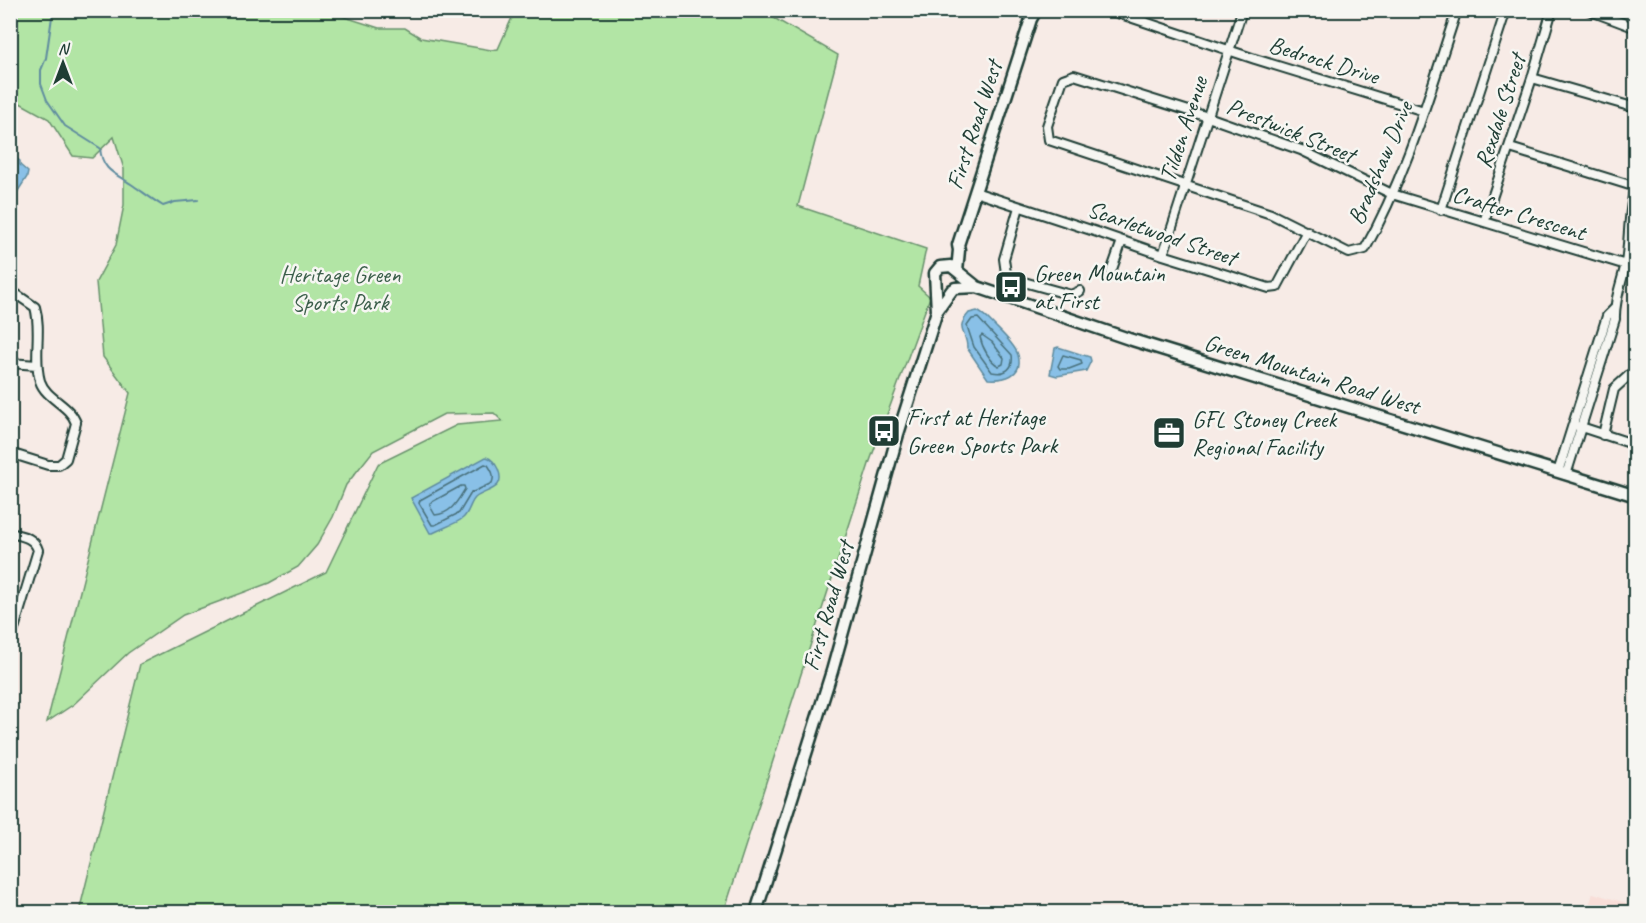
<svg xmlns="http://www.w3.org/2000/svg" width="1646" height="923" viewBox="0 0 1646 923" font-family="Caveat,sans-serif">
  <style>
    .built { fill: #f8ded8 }
    .green { fill: #b2e5a5; stroke: #68916c; stroke-width: 1.5 }
    .water { fill: #89c0e7; stroke: #5f8c9f; stroke-width: 1.5 }
    .lines { fill: none; stroke-linecap: round; stroke-linejoin: round }
    .shore { stroke: #49717c; stroke-width: 1.5 }
    .stream { stroke: #5f8c9f; stroke-width: 2 }
    .street-casing { stroke: #1f3d34; stroke-width: 12 }
    .secondary-casing { stroke: #1f3d34; stroke-width: 15 }
    .street { stroke: #f6f6f2; stroke-width: 8 }
    .secondary { stroke: #f6f6f2; stroke-width: 10 }
    .labels { text-anchor: middle; stroke-width: 5; stroke-linejoin: round; paint-order: stroke }
    .street-label { font-size: 24px; fill: #1f3d34; stroke: #f6f6f2 }
    .poi-label { font-size: 24px; fill: #1f3d34; stroke: #f6f6f2; text-anchor: start }
    .park-label { font-size: 24px; fill: #3c5f4b; stroke: #f6f6f2 }
  </style>
  <rect width="100%" height="100%" fill="#f7ebe6"/>
  <filter id="ink" filterUnits="userSpaceOnUse"><feTurbulence type="fractalNoise" baseFrequency=".0167" numOctaves="2"/><feDisplacementMap in="SourceGraphic" scale="12" xChannelSelector="R" yChannelSelector="G"/><feConvolveMatrix kernelMatrix="1 2 1 2 8 2 1 2 1" color-interpolation-filters="sRGB"/></filter>
  <g filter="url(#ink)">
    <path class="built" d="M1593,893L1629,904L1626,912H1587Z"/>
    <path class="green" d="M10,11H326L379,28H405L421,38L491,50L498,49L515,11H762L838,55L798,206L926,249L918,286L930,297L870,461L724,912H79L140,664L326,572L378,464L457,425L502,421L494,413L444,414L373,451L346,485L333,517L317,545L298,567L269,583L183,615L128,653L74,704L47,722L130,393L103,357L96,282L116,245L124,205V169L114,137L92,158L73,156L49,119L11,98Z"/>
    <path class="water" d="M11,154L20,161V165L28,172L27,177L16,194L11,195Z
      M977,311C984,314 989,320 995,326C1002,333 1015,345 1018,355C1024,376 1004,380 988,379L967,348C967,331 954,330 969,313Z
      M1058,347L1090,357L1091,361L1086,371L1057,376L1050,374L1055,348Z
      M486,457C492,458 495,463 498,469C507,491 485,489 475,498C470,503 469,513 463,518C456,524 442,528 433,533H430L411,498Z"/>
    <g class="lines">
      <path class="shore" d="M978,318L1012,355C1014,369 1005,375 992,372L974,347L967,326L972,319Z
        M982,335L992,342L1004,358L1003,364L999,366C990,362 982,347 980,337Z
        M1063,355L1081,360L1082,364L1069,369H1060L1058,366Z
        M485,464L488,465C492,471 495,476 492,483L471,493L459,513L435,525H432L419,503L420,500Z
        M461,486H464L465,489C457,502 451,514 435,515L430,506V503Z"/>
      <path class="stream" d="M53,10L46,58L41,70V84L47,100L65,126L100,148C102,172 117,174 134,186C144,193 153,200 163,206L175,202L198,200"/>
      <g class="street-casing">
        <path id="street" d="M1109,10L1255,59L1424,111
          M1457,10C1430,91 1407,175 1365,249L1349,253L1271,214L1049,140L1047,126L1063,79L1074,75L1208,117L1301,150L1392,194L1636,268
          M1588,10L1636,28
          M1532,78L1636,108
          M1510,148L1636,187
          M975,192L1097,232L1163,255L1269,288L1277,287L1307,231
          M1019,207L1004,259L1006,273L1013,279L1071,295L1080,291
          M1441,210L1506,10
          M1484,222L1532,78L1552,10
          M1163,255L1241,14
          M1111,272L1122,241
          M10,290L35,307C42,331 33,357 40,381C46,399 70,405 76,423L66,459L59,465H48L10,453
          M10,363L37,365
          M1578,426L1636,445
          M1603,435L1614,389L1636,369
          M1558,472L1607,316L1615,308
          M1566,475L1615,319C1614,300 1622,282 1626,263C1630,237 1628,210 1636,184
          M10,533C22,536 34,537 38,550L10,642"/>
      </g>
      <g class="secondary-casing">
        <path id="secondary" d="M957,271L959,250L958,245L1031,19L1036,10
          M955,288L977,287
          M937,311L935,273L940,267L951,266L977,287L1129,339L1636,496
          M756,912L832,671L898,434L937,311L952,290"/>
      </g>
      <use href="#street" class="street"/>
      <use href="#secondary" class="secondary"/>
    </g>
  </g>
  <defs>
    <g id="bus-square" transform="scale(1.725)"><rect x="-9" y="-9" width="18" height="18" rx="4" fill="#1f3d34" stroke="#f6f6f2"/><path d="M-5-6H5V4H4V6H2V4H-2V6H-4V4H-5ZM-3.5-4V0h7V-4ZM-3.5 1.2v1.5H-2V1.2ZM2 1.2v1.5H3.5V1.2Z" fill="#fff"/></g>
    <g id="office-square" transform="scale(1.725)"><rect x="-9" y="-9" width="18" height="18" rx="4" fill="#1f3d34" stroke="#f6f6f2"/><path d="M-6-3h4V-5.5h4V-3h4V5H-6ZM-1-4.5V-3h2v-1.5ZM-6 0V1H6V0Z" fill="#fff"/></g>
  </defs>
  <g fill-rule="evenodd">
    <use href="#bus-square" x="1011" y="287"/>
    <use href="#bus-square" x="884" y="431"/>
    <use href="#office-square" x="1169" y="433"/>
  </g>
  <g class="labels">
    <g class="street-label">
      <text transform="translate(1324 60) rotate(17)" y="8">Bedrock Drive</text>
      <text transform="translate(1500 111) rotate(-72)" y="8">Rexdale Street</text>
      <text transform="translate(974 125) rotate(-72)" y="8">First Road West</text>
      <text transform="translate(1183 129) rotate(-72)" y="8">Tilden Avenue</text>
      <text transform="translate(1291 130) rotate(22)" y="8">Prestwick Street</text>
      <text transform="translate(1380 163) rotate(-67)" y="8">Bradshaw Drive</text>
      <text transform="translate(1519 213) rotate(17)" y="8">Crafter Crescent</text>
      <text transform="translate(1162 233) rotate(19)" y="8">Scarletwood Street</text>
      <text transform="translate(1312 374) rotate(17)" y="8">Green Mountain Road West</text>
      <text transform="translate(828 606) rotate(-74)" y="8">First Road West</text>
    </g>
    <g class="poi-label">
      <text x="1034" y="281">Green Mountain<tspan x="1034" dy="28">at First</tspan></text>
      <text x="907" y="425">First at Heritage<tspan x="907" dy="28">Green Sports Park</tspan></text>
      <text x="1192" y="427">GFL Stoney Creek<tspan x="1192" dy="28">Regional Facility</tspan></text>
    </g>
    <g class="park-label">
      <text x="340" y="282">Heritage Green<tspan x="340" dy="28">Sports Park</tspan></text>
    </g>
  </g>
  <rect width="1646" height="923" fill="none" stroke="#f6f6f2" stroke-width="36"/>
  <rect x="18" y="18" width="1610" height="887" fill="none" stroke="#1f3d34" stroke-width="2" filter="url(#ink)"/>
  <g transform="translate(63 63)" stroke="#f6f6f2" stroke-width="4.5" paint-order="stroke">
  <path d="M0-4.5L10 22L0 15L-10 22Z" fill="#1f3d34"/>
  <text y="-9" font-size="16" font-weight="bold" text-anchor="middle" fill="#1f3d34">N</text>
  </g>
</svg>
